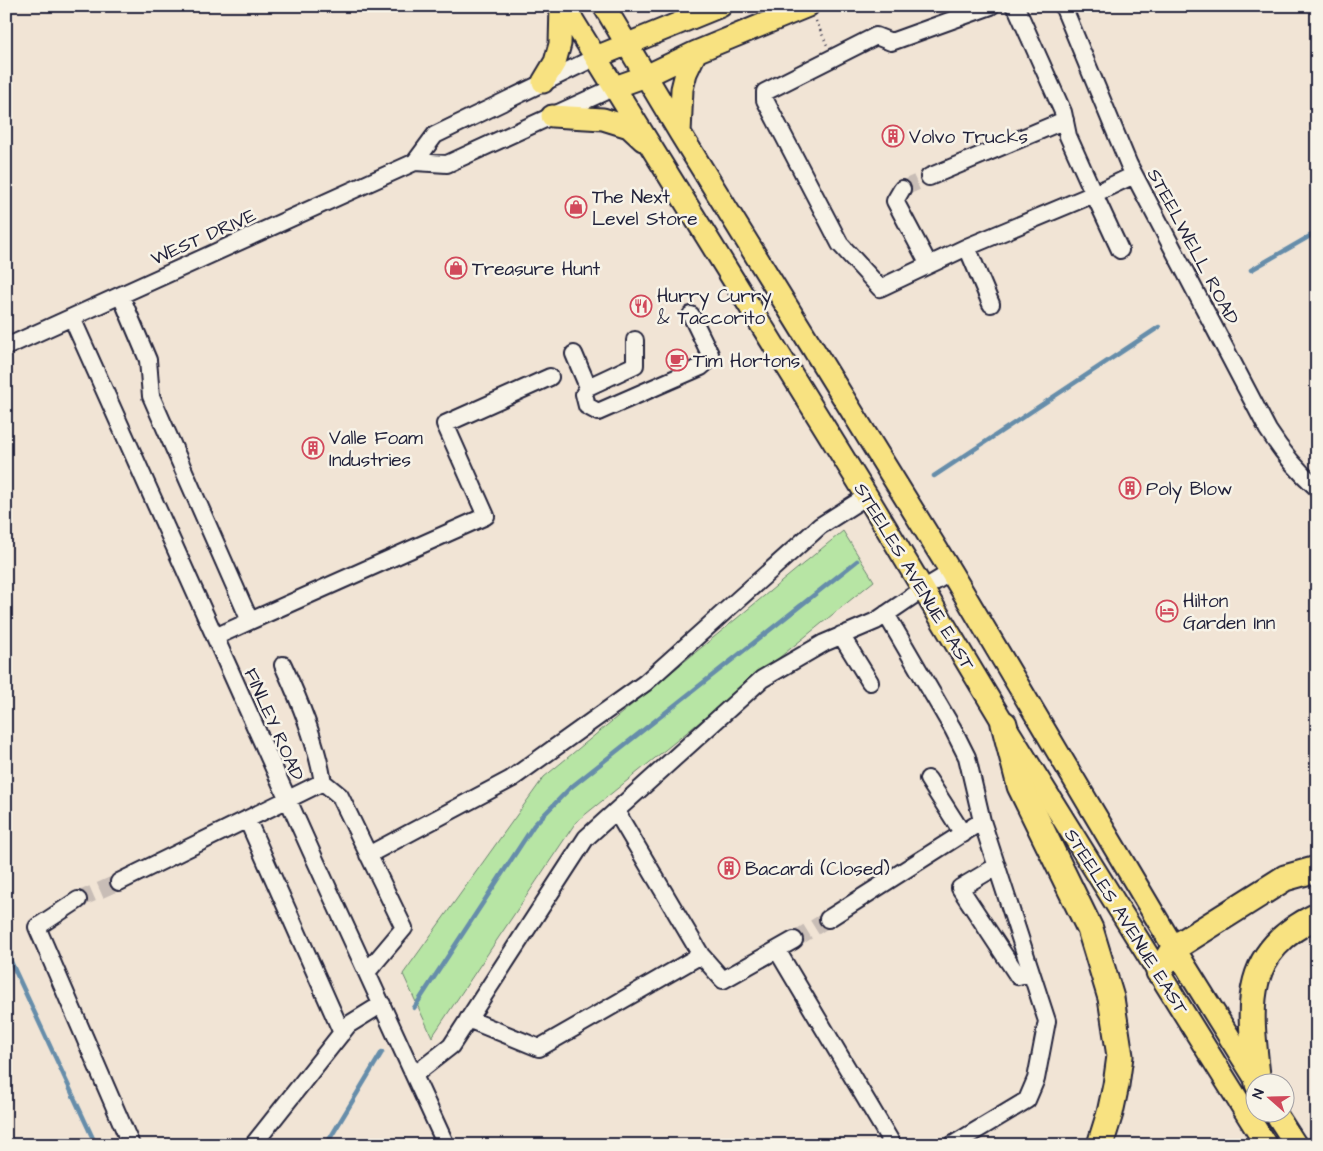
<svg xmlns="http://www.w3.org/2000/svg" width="1323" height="1151" viewBox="0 0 1323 1151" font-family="'Architects Daughter',sans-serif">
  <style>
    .green { fill: #b7e5a4; stroke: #6c8470 }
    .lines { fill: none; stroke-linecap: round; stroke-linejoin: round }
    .stream { stroke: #668daa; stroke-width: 4.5 }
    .minor-tunnel { stroke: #c8bdb6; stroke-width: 16; stroke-dasharray: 16 8; stroke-linecap: butt }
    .minor-casing { stroke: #22223b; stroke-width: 20 }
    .major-casing { stroke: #22223b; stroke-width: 25 }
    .highway-casing { stroke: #22223b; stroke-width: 29 }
    .path { stroke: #22223b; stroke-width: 2.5; stroke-dasharray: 1 4; stroke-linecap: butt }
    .minor { stroke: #f7f3e8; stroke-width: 16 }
    .major { stroke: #f8e281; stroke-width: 21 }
    .highway { stroke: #f8e281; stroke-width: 25 }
    .labels { text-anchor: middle; stroke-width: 5; stroke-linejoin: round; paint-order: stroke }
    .poi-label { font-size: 19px; fill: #22223b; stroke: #f7f3e8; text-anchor: start }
    .street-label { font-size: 19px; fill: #22223b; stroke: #f7f3e8 }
  </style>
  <rect width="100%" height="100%" fill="#f1e4d5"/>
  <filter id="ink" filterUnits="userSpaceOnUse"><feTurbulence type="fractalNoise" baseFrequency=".02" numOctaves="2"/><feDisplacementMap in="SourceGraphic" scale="10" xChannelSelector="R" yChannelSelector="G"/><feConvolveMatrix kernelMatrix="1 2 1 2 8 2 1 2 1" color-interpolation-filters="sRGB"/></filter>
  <g filter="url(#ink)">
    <path class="green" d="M843,531L874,581L576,822L432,1037L403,974L544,777Z"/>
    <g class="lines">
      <path class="stream" d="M1251,270L1317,232
        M934,476L1159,327
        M6,951L96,1145
        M414,1008L534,825L570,788L857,561
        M326,1145L382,1052"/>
      <path class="minor-tunnel" d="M902,189L929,177
        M78,900L119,882
        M794,940L828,919"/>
      <g class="minor-casing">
        <path id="minor" d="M991,6L891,42L876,36L765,92V100L840,244L880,288L967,247L1094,194L1120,250
          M1014,6L1016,7L1063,112L1068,136L1094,194L1134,175
          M1063,6L1129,165L1268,430C1282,452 1297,470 1317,488
          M415,162L435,135L596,57
          M929,177L1065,120
          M902,189L895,201L929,265
          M967,247L991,304
          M121,296L148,360L151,396L250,621L215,637
          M72,318L311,851L446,1145
          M635,340V365L588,387L584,394L587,406L598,412L701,367L708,361L710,354L691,315
          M6,347L415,162L447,164L615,87
          M574,354L588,387
          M886,614L953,729L967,757L982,821L1047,1021L1036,1079L1027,1100L952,1145
          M250,621L486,516L445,424L550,377
          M841,635L870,682
          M283,665C300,702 316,741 323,782
          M928,779L963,834
          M616,811L701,955L723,980L794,940
          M247,819L342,1033
          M368,855L511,779L645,683L820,526L867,496
          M997,866L960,888L1018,976L1031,972
          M119,882L323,782L340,796L404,928L367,972
          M78,900L37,927L131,1145
          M828,919L982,821
          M777,950L893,1145
          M468,1019L539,1048L701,955
          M414,1075L451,1046L586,838L762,679L824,643L876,621L923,589L951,572
          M253,1145L348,1025L382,1004"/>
      </g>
      <g class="major-casing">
        <path id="major" d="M564,6L867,496L1004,724L1266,1145
          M604,6L680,133L951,572L1174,948L1258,1083
          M596,57L721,6
          M543,82L555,62L560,44L561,6
          M615,87L646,76L696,52L808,6
          M552,116L603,119L629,127L643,140
          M680,133L682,89L686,73L696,52
          M1276,1114L1296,1145"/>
      </g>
      <g class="highway-casing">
        <path id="highway" d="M1004,724L1020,786L1090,929L1111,998L1120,1056L1116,1085L1110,1113L1100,1145
          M1159,972L1174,948L1285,878L1317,869
          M1258,1084C1250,1010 1238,953 1317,916"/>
      </g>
      <path class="path" d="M816,21L827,45"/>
      <use href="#minor" class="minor"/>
      <use href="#major" class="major"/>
      <use href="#highway" class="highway"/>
    </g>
  </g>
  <defs>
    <g id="building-ring" transform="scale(1.125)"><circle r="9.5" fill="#f7f3e8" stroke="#d1495b" stroke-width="1.5"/><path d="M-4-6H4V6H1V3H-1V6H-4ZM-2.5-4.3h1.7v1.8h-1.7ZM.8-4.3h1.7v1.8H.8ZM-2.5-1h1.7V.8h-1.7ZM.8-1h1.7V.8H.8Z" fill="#d1495b"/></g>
    <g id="shop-ring" transform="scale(1.125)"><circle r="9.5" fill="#f7f3e8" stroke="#d1495b" stroke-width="1.5"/><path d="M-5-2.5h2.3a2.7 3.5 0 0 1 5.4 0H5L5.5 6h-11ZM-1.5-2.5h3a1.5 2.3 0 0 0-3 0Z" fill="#d1495b"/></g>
    <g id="restaurant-ring" transform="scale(1.125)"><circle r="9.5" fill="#f7f3e8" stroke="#d1495b" stroke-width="1.5"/><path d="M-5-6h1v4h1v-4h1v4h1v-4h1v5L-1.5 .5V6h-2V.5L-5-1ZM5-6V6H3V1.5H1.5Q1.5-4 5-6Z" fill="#d1495b"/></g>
    <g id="cafe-ring" transform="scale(1.125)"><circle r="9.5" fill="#f7f3e8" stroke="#d1495b" stroke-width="1.5"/><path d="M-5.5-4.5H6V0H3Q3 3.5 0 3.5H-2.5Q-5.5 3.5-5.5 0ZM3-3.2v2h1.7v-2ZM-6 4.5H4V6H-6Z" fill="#d1495b"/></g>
    <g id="hotel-ring" transform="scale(1.125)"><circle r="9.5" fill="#f7f3e8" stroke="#d1495b" stroke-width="1.5"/><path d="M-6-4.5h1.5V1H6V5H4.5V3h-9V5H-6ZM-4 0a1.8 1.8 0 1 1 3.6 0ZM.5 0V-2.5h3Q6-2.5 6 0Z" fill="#d1495b"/></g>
  </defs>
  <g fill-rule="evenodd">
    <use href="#building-ring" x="893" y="136"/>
    <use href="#shop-ring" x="576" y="207"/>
    <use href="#shop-ring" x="456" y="268"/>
    <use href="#restaurant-ring" x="641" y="306"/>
    <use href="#cafe-ring" x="677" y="360"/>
    <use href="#building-ring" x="313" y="448"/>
    <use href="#building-ring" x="1130" y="488"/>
    <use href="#hotel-ring" x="1167" y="611"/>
    <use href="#building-ring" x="729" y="868"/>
  </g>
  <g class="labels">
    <g class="poi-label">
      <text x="909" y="143">Volvo Trucks</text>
      <text x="592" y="203">The Next<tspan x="592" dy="22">Level Store</tspan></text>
      <text x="472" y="275">Treasure Hunt</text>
      <text x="657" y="302">Hurry Curry<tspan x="657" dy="22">&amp; Taccorito</tspan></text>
      <text x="693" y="367">Tim Hortons</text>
      <text x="329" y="444">Valle Foam<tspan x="329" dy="22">Industries</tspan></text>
      <text x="1146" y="495">Poly Blow</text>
      <text x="1183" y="607">Hilton<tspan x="1183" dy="22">Garden Inn</tspan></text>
      <text x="745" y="875">Bacardi (Closed)</text>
    </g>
    <g class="street-label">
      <text transform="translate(203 236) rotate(-24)" y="7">WEST DRIVE</text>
      <text transform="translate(1194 246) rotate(62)" y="7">STEELWELL ROAD</text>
      <text transform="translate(915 576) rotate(59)" y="7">STEELES AVENUE EAST</text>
      <text transform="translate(275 724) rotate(66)" y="7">FINLEY ROAD</text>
      <text transform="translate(1127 921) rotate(58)" y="7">STEELES AVENUE EAST</text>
    </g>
  </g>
  <rect width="1323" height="1151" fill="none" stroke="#f7f3e8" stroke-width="25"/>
  <rect x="12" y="12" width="1298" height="1126" fill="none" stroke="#22223b" stroke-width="2" filter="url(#ink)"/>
  <g transform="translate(1270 1098) rotate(290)"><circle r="24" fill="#f7f3e8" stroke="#a29fa3"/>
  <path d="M0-4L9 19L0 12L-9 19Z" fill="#d1495b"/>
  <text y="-8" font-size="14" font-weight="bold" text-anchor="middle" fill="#22223b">N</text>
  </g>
</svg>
